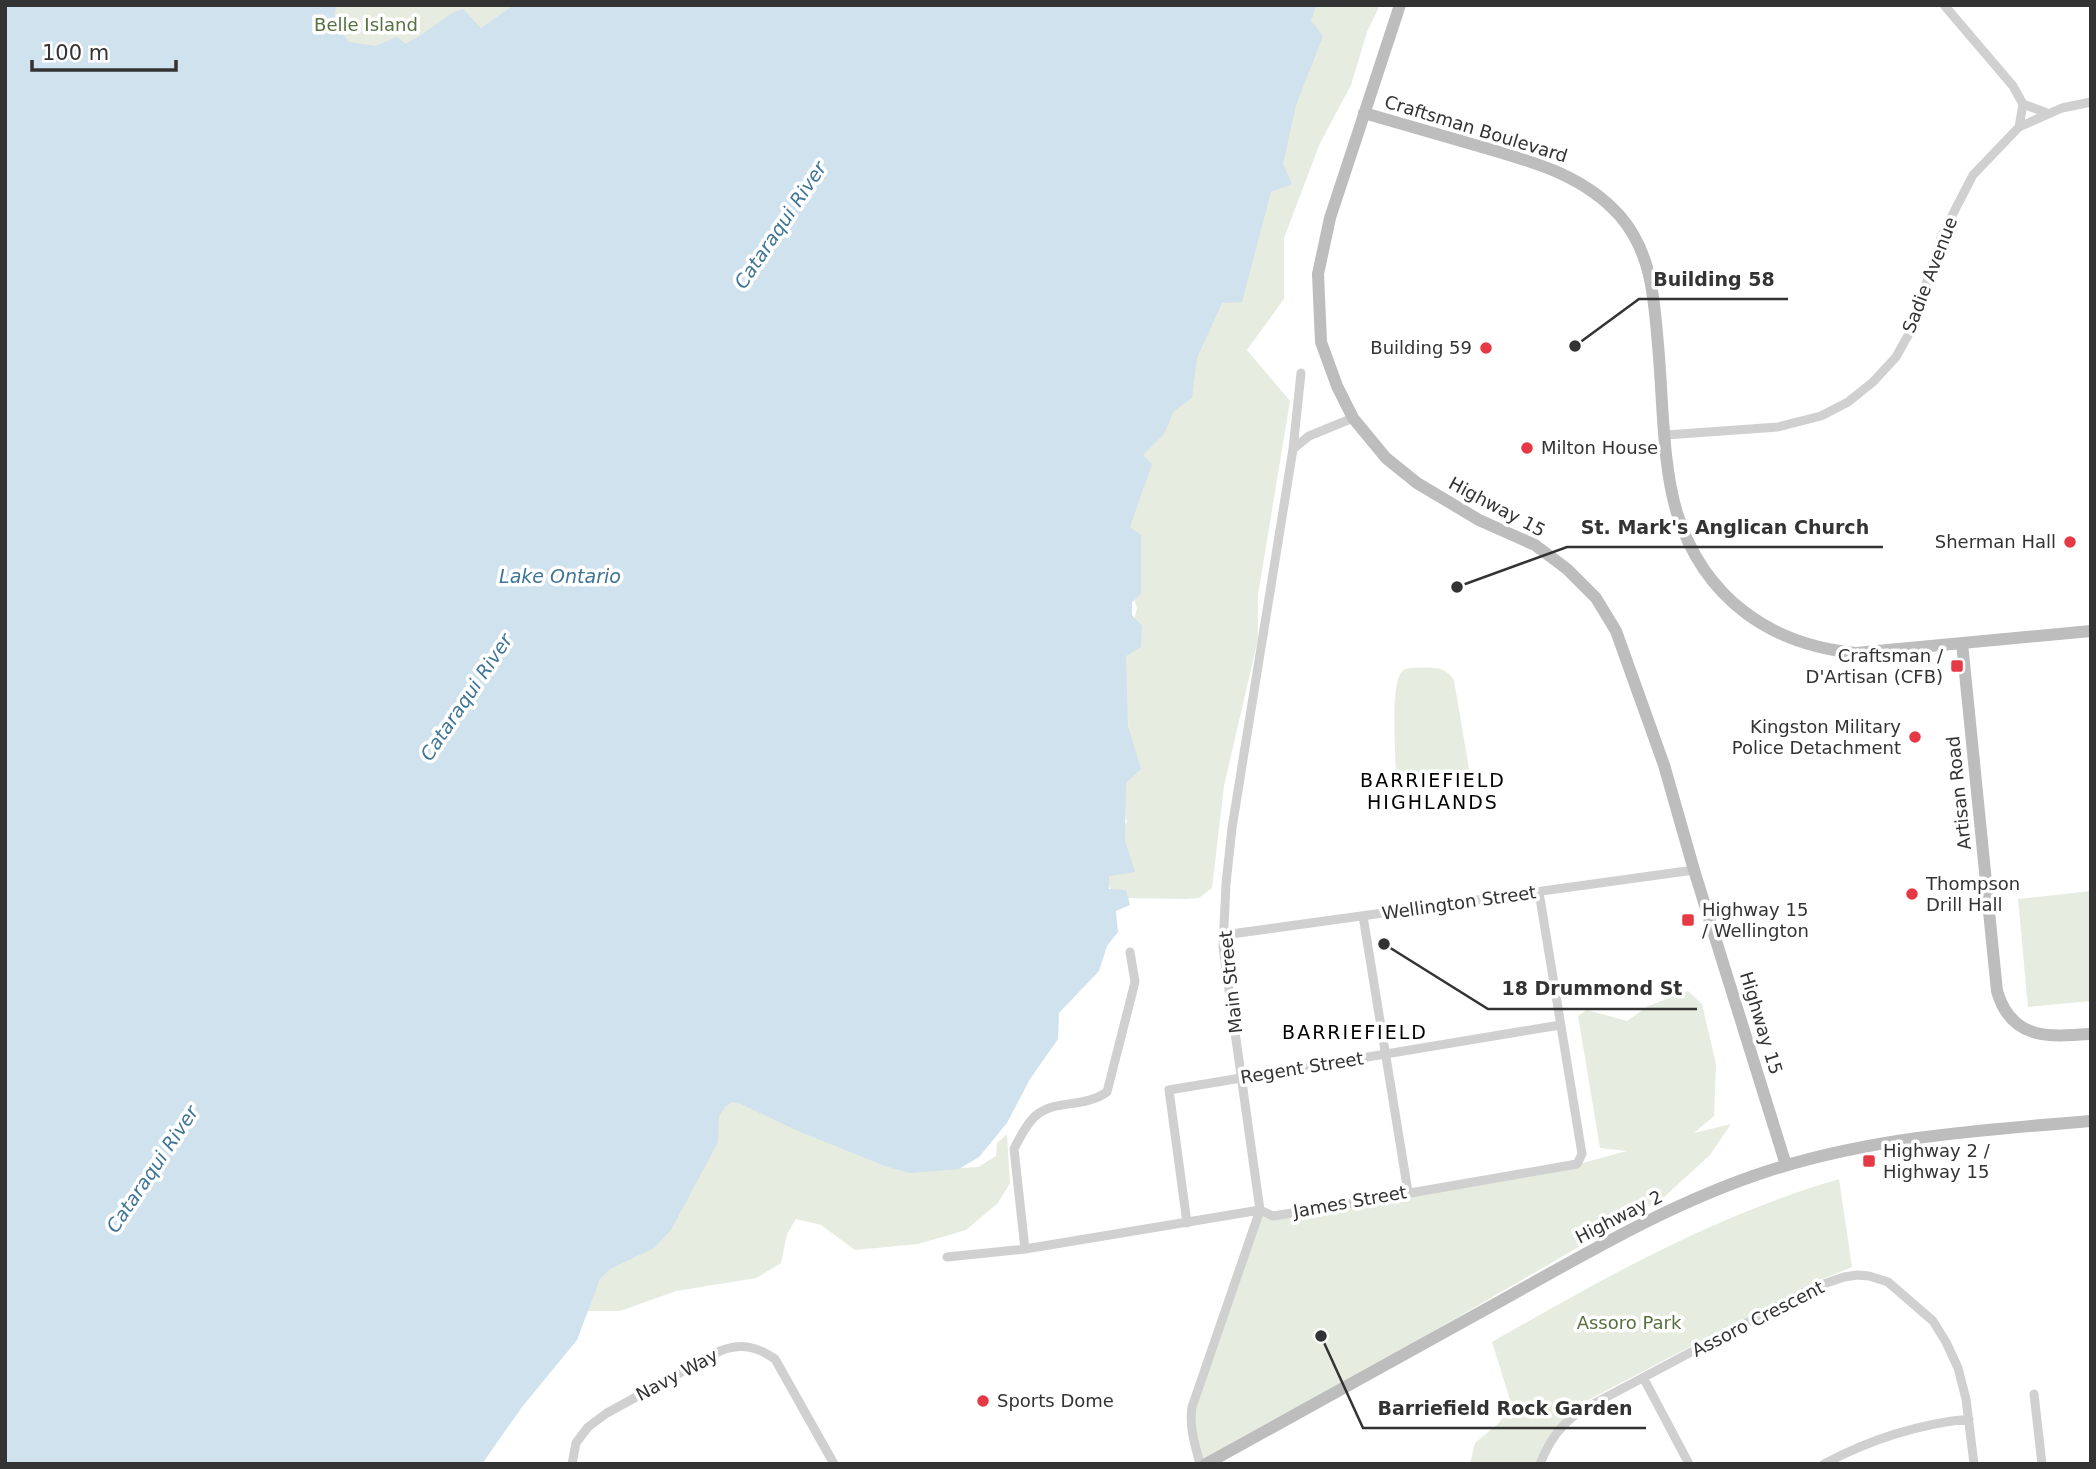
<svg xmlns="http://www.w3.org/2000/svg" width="2096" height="1469" viewBox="0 0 2096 1469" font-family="'DejaVu Sans',sans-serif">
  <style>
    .green { fill: #e6ecdf }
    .water { fill: #cfe2ee }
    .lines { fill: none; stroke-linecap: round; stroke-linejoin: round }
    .street { stroke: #d0d0d0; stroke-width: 9 }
    .secondary { stroke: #bdbdbd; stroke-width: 12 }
    .poi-dot { fill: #e63946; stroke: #fff; stroke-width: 2.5 }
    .labels { text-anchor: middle; stroke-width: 7; stroke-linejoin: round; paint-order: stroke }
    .park-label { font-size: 18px; fill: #56703f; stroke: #fff }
    .street-label { font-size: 18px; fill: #333; stroke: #fff }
    .poi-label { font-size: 18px; fill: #333; stroke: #fff; text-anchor: start }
    .water-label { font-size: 19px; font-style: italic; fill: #3f7597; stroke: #fff }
    .neighbourhood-label { font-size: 19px; letter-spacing: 2px; fill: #000; stroke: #fff }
    .leader { fill: none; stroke: #333; stroke-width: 2.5 }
    .callout-dot { fill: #333; stroke: #fff; stroke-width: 2.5 }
    .callout-label { font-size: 19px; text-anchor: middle; font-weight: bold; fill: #333; stroke: #fff; stroke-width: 7; stroke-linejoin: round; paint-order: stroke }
  </style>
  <rect width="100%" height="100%" fill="#fff"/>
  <path class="green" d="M323,5H514L481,29L420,38L382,50L325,59Z
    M1299,5H1380L1367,32L1351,85L1320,143L1284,238V299L1247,350L1290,401L1258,595V639L1224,786L1212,888L1199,898L1186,899L1118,898L1093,866L1127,822L1115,769L1129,730L1125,706L1114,678L1130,637L1137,608L1128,582L1116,507Z
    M1410,668C1427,668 1444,664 1454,680L1470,775L1396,780C1396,758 1390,688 1401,673C1404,669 1405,669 1410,668Z
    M2091,891V1001L2028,1007L2018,899Z
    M1688,991L1702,1004L1716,1064L1714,1116L1694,1133L1731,1124L1710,1155L1663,1198L1205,1464L1192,1435L1190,1422L1260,1210L1273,1216L1571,1166L1627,1151L1600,1148L1578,1016L1587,1010L1627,1021L1648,1006Z
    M735,1089L930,1170L978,1167L996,1156L997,1143L1007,1134L1010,1183L998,1203L966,1230L918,1244L855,1250L821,1225L796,1219L787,1234L781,1263L756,1278L676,1291L620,1311H577L710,1107Z
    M1839,1179L1852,1267L1810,1284L1571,1409L1553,1435L1541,1464H1470L1475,1443L1499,1423L1511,1403L1492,1342C1604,1278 1715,1215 1839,1179Z"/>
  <path class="water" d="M5,5H336L334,23L349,42L375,46L397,37L405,43C429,35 439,16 463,9L481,28L514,5H1316L1311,21L1323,36L1296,105L1283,164L1292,184L1271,192L1242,302L1222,303L1197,358L1192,398L1174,411L1164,434L1143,455L1152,464L1130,527L1141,535V594L1132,602V615L1142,626L1141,647L1126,656L1128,726L1141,769L1126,783L1125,840L1135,872L1109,876V889L1126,890L1130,905L1116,911L1118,932L1107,946L1099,971L1059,1013L1058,1039L1030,1079L1007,1123L979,1157L959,1169L909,1173L885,1166L798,1131L741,1104L732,1102L725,1107L719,1116L718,1142L671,1230L654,1248L610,1269L600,1279L577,1340L522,1407L482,1464H5Z"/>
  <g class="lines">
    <path class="street" d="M1944,5L2013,86L2023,104L2019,127
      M2023,104L2047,113
      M1666,435L1778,427L1821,416L1848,402L1873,382L1896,357L1911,330L1942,235L1973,175L2019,127L2062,108L2091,102
      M1293,449L1309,436L1353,418
      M1363,916L1408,1192
      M1224,935L1694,870
      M1187,1223L1169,1090L1560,1025
      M1025,1249L1014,1149C1020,1137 1028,1121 1039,1113C1058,1100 1084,1108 1107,1092L1135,982L1130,952
      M947,1257L1025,1249L1260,1210L1273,1216L1324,1208L1577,1164L1582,1154L1539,892
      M1644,1379L1689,1464
      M2034,1394L2042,1464
      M572,1464L576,1443L588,1427L607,1413L720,1351C741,1343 756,1346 775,1359L834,1464
      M1200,1464C1195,1444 1189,1428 1192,1407L1260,1210L1223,947L1226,884L1232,828L1293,449L1301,373
      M1540,1464C1549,1441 1561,1424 1582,1410L1812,1288L1844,1277L1857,1275L1869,1276L1888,1282L1933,1321L1946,1342L1958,1368L1966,1399L1974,1464
      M1824,1464C1869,1440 1918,1424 1969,1419"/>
    <path class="secondary" d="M1400,5L1330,218L1318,274L1321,342L1337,386L1353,418L1386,458L1417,483L1479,520L1535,545L1567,569L1596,598L1616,631L1664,765L1694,870L1786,1165
      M1364,113C1401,124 1438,134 1475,145C1529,161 1582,173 1620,216C1652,253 1654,299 1658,345C1663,397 1662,464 1677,513C1704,598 1770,645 1856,653L2091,631
      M1962,643L1997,991C2011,1040 2048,1037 2091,1034
      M1206,1464C1303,1410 1400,1357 1497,1303C1585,1254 1672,1202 1768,1171C1873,1137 1981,1130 2091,1121"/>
  </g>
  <g class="poi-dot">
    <circle cx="1486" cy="348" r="7"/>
    <circle cx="1527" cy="448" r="7"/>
    <circle cx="2070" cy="542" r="7"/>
    <rect x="1950" y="659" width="14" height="14" rx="3.5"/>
    <circle cx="1915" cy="737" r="7"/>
    <circle cx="1912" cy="894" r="7"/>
    <rect x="1681" y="913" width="14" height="14" rx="3.5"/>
    <rect x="1862" y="1154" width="14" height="14" rx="3.5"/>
    <circle cx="983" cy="1401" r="7"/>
  </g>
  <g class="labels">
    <g class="park-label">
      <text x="366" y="31">Belle Island</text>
      <text x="1629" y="1329">Assoro Park</text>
    </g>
    <g class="street-label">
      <text transform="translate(1476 129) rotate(17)" y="6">Craftsman Boulevard</text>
      <text transform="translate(1930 275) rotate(-69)" y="6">Sadie Avenue</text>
      <text transform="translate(1497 507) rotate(28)" y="6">Highway 15</text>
      <text transform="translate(1959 793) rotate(-96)" y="6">Artisan Road</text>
      <text transform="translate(1459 903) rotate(-8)" y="6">Wellington Street</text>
      <text transform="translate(1231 982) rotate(-96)" y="6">Main Street</text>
      <text transform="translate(1761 1023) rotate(73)" y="6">Highway 15</text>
      <text transform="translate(1302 1068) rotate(-9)" y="6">Regent Street</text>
      <text transform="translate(1350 1202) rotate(-10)" y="6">James Street</text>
      <text transform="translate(1619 1217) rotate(-27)" y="6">Highway 2</text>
      <text transform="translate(1758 1319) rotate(-27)" y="6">Assoro Crescent</text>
      <text transform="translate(677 1375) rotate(-28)" y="6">Navy Way</text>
    </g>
    <g class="poi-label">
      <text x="1472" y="354" text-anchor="end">Building 59</text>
      <text x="1541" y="454">Milton House</text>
      <text x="2056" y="548" text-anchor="end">Sherman Hall</text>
      <text x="1943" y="662" text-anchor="end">Craftsman /<tspan x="1943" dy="21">D'Artisan (CFB)</tspan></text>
      <text x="1901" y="733" text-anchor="end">Kingston Military<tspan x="1901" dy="21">Police Detachment</tspan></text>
      <text x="1926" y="890">Thompson<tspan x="1926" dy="21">Drill Hall</tspan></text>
      <text x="1702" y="916">Highway 15<tspan x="1702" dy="21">/ Wellington</tspan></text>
      <text x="1883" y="1157">Highway 2 /<tspan x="1883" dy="21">Highway 15</tspan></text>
      <text x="997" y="1407">Sports Dome</text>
    </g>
    <g class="water-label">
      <text transform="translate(780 225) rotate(-56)" y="7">Cataraqui River</text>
      <text x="560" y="583">Lake Ontario</text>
      <text transform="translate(466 697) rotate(-56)" y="7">Cataraqui River</text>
      <text transform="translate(152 1169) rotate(-56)" y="7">Cataraqui River</text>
    </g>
    <g class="neighbourhood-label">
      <text x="1433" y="787">BARRIEFIELD<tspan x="1433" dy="22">HIGHLANDS</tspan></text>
      <text x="1355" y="1039">BARRIEFIELD</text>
    </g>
  </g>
  <path class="leader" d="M1575 346L1639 299H1788M1457 587L1567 547H1883M1384 944L1488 1009H1697M1321 1336L1363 1428H1646"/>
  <g class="callout-dot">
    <circle cx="1575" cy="346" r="7"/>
    <circle cx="1457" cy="587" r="7"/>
    <circle cx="1384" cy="944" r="7"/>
    <circle cx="1321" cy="1336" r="7"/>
  </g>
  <g class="callout-label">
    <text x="1714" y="286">Building 58</text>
    <text x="1725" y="534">St. Mark's Anglican Church</text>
    <text x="1592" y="995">18 Drummond St</text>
    <text x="1505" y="1415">Barriefield Rock Garden</text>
  </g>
  <rect width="2096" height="1469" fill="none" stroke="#333333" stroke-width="14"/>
  <path d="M32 60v10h144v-10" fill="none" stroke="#333333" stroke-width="3.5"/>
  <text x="42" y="60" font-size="21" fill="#333333" stroke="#ffffff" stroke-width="5" paint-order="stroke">100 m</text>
</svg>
